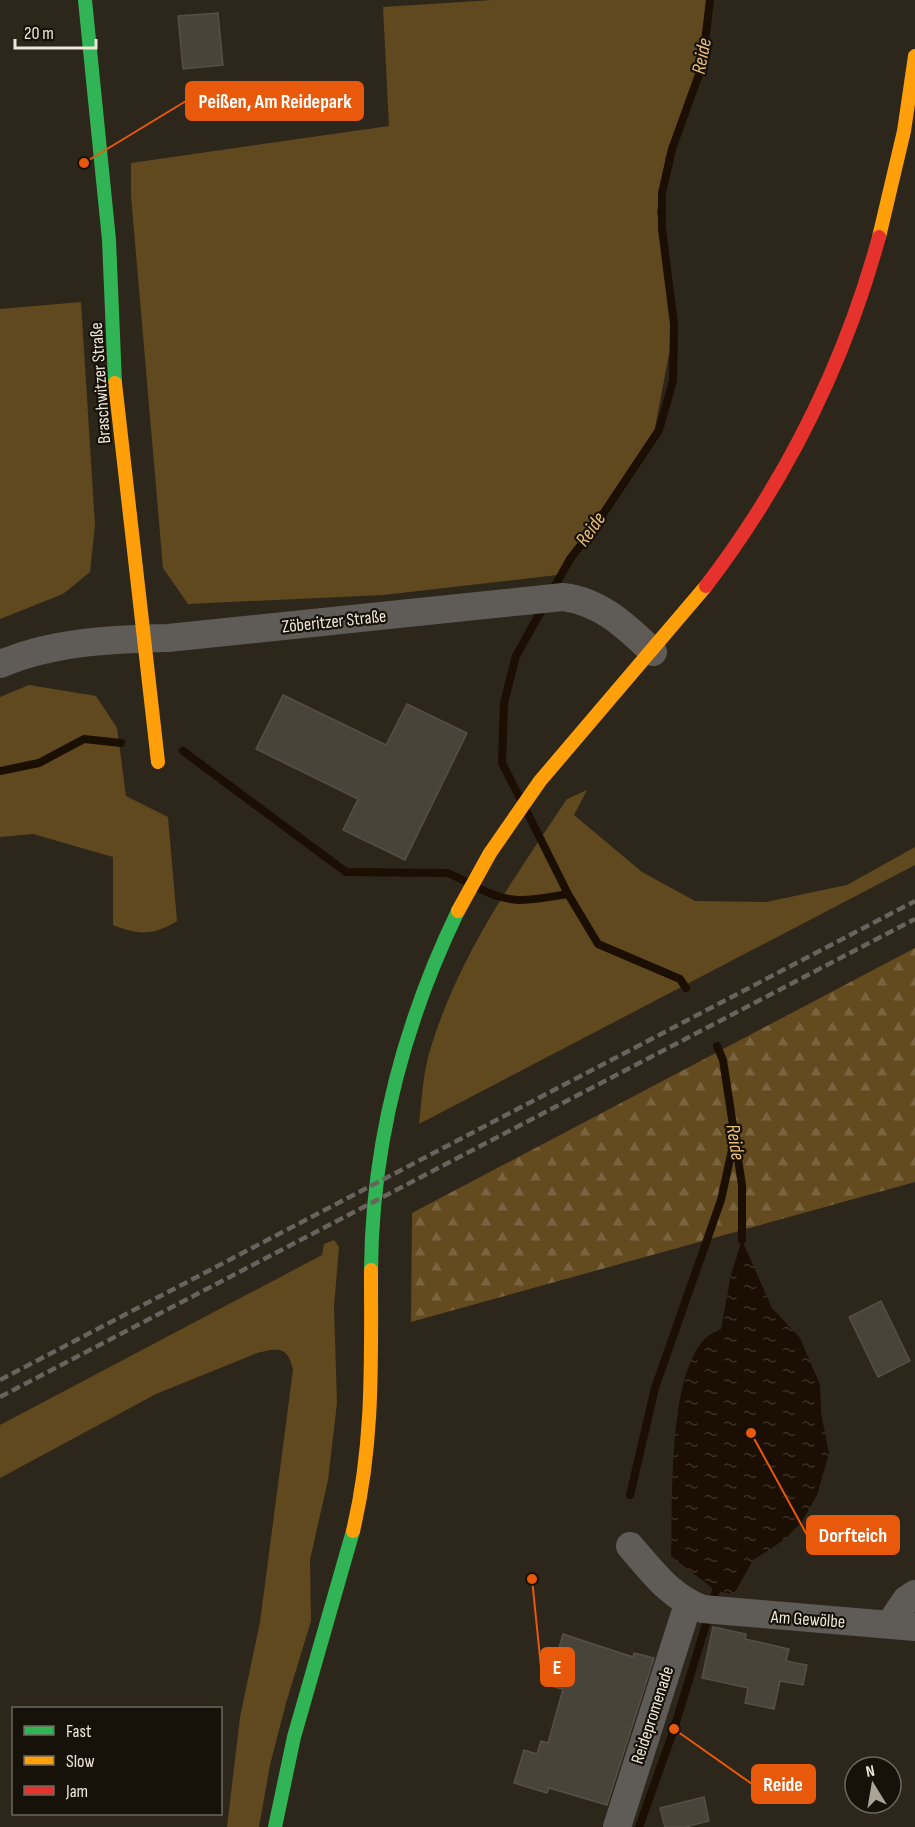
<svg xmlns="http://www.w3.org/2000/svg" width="915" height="1827" viewBox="0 0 915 1827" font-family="'Sofia Sans Condensed',sans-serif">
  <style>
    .grass { fill: #61491f }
    .forest { fill: url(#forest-firs) }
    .water { fill: url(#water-ripples) }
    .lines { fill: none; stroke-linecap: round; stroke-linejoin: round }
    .stream { stroke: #1b0e02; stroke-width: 8 }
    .building { fill: #49443a; stroke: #564f46; stroke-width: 1.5 }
    .street { stroke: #5f5c57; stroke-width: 28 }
    .fast { stroke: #30b455; stroke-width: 14 }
    .slow { stroke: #ff9f0a; stroke-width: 14 }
    .jam { stroke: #e5322d; stroke-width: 14 }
    .rail { stroke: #68635c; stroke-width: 4.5; stroke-dasharray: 9 4.5; stroke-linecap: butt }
    .labels { text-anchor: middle; stroke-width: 4.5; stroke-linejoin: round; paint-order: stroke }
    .street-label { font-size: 18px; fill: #eee6d9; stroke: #171209 }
    .water-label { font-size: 20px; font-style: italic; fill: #ebbe75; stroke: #171209 }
    .leader { fill: none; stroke: #e8590c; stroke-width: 2 }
    .callout-dot { fill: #e8590c; stroke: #171209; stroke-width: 2 }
    .callout { fill: #e8590c; stroke: #e8590c; stroke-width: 2 }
    .callout-label { font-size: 20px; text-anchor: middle; font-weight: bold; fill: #fff }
  </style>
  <defs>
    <pattern id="forest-firs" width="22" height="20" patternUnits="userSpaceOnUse" patternTransform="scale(1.5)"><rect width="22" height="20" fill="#634a1f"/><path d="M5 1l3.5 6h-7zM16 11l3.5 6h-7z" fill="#7a643f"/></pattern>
    <pattern id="water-ripples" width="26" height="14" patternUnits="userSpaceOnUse" patternTransform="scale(1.5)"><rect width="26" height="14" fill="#1b0e02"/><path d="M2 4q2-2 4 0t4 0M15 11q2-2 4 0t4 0" fill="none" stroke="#3c3126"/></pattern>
  </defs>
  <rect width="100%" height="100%" fill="#2d261b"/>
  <path class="grass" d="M493,0H707L699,72L666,156L657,212L673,333L654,433L557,575L383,595L188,604L163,568L131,196V163L389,126L383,7Z
    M81,302L95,525L90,572L63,594L0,619V309Z
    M29,685L96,696L117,728L126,796L168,817L177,921C152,936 139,935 113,925V857L33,834L0,837V697Z
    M587,790L574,815L642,872L695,901L766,902L847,885L915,847V865L419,1124C422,1099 423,1071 431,1047C460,953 513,880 567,799Z
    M334,1240L339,1247L334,1307L337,1403L328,1480L310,1560L311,1621L286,1703L270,1765L259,1827H227L240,1717L260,1622L293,1370C288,1346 278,1348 257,1353L156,1394L0,1478V1425L322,1255L324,1244Z"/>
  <path class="forest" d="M915,948V1182L411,1322L412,1213Z"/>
  <path class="water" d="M742,1240L772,1308L800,1338L820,1385L821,1413L829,1453L817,1495L801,1523L781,1542L753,1560L734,1594L716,1591L671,1556C673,1500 668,1384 702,1342C706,1336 715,1332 721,1329L731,1275Z"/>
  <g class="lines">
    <path class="stream" d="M551,593L570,559L591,532L659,430L673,381L674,324L662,229V193L672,149L702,66L710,0
      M183,751L346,872L448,873L467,882
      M0,771L39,763L84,739L121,743
      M520,798L502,763L504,703L516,656L545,604
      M527,812L568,894L598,944L680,979L686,988
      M478,888C513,906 531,900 568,894
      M717,1046L723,1060L742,1185V1240
      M630,1495L655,1388L721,1200L735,1136
      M639,1827L674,1729L716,1591"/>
  </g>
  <path class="building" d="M218,13L223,65L183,69L178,16Z
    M283,695L386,745L407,704L467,733L405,860L343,830L358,799L256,749Z
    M881,1301L910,1361L878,1377L849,1317Z
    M713,1627L746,1634L745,1639L789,1649L786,1661L807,1665L803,1685L780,1681L774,1709L745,1703L748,1688L702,1678Z
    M563,1634L633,1657L634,1653L654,1658L607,1805L549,1788L547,1793L514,1783L524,1750L537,1754L541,1741L548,1743L563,1689L554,1687L562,1660L556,1659Z
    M704,1797L709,1821L685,1827H665L660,1808Z"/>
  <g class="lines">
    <path class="street" d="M0,664C52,642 111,639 168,638L563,597C600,601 627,627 653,652
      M630,1546C652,1571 671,1598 703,1609L915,1627
      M890,1624L906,1600L915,1594
      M617,1827L688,1604"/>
    <path class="fast" d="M85,0L109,240L115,383
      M371,1270C372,1145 404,1023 458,911
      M275,1827L294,1737L353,1531"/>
    <path class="slow" d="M879,237L904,131L915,56
      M115,383L158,762
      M458,911L490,853L540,781L706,586
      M353,1531C374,1444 371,1358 371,1270"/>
    <path class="jam" d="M706,586C786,481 844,365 879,237"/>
    <path class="rail" d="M0,1380L915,901
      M0,1397L915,919"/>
  </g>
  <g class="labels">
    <g class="street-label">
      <text transform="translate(100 383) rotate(-94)" y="6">Braschwitzer Straße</text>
      <text transform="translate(334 621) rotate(-6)" y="6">Zöberitzer Straße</text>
      <text transform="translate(808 1619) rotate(4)" y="6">Am Gewölbe</text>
      <text transform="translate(652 1715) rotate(-72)" y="6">Reidepromenade</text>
    </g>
    <g class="water-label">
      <text transform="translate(701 56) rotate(-79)" y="7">Reide</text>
      <text transform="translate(590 529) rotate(-55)" y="7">Reide</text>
      <text transform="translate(736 1142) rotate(81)" y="7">Reide</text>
    </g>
  </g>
  <path class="leader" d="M84 163L186 101M751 1433L807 1535M532 1579L541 1667M674 1729L752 1784"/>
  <g class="callout-dot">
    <circle cx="84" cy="163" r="6"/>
    <circle cx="751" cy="1433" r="6"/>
    <circle cx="532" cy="1579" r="6"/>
    <circle cx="674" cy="1729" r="6"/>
  </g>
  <g class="callout">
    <rect x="186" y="82" width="177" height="38" rx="6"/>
    <rect x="807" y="1516" width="92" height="38" rx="6"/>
    <rect x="541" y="1648" width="33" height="38" rx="6"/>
    <rect x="752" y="1765" width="63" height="38" rx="6"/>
  </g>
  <g class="callout-label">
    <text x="275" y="108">Peißen, Am Reidepark</text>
    <text x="853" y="1542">Dorfteich</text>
    <text x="557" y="1674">E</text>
    <text x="783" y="1791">Reide</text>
  </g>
  <rect x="12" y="1707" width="210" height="108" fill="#171209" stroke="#6d675c" stroke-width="1.5"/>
  <rect x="24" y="1726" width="30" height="9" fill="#30b455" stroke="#6d675c" stroke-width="1.5"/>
  <text x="66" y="1737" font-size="18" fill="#eee6d9">Fast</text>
  <rect x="24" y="1756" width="30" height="9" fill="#ff9f0a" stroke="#6d675c" stroke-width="1.5"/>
  <text x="66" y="1767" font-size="18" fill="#eee6d9">Slow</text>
  <rect x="24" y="1786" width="30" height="9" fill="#e5322d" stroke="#6d675c" stroke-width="1.5"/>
  <text x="66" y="1797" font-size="18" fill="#eee6d9">Jam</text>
  <g transform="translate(873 1785) rotate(349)"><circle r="28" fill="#171209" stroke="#6d675c" stroke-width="1.5"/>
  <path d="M0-4.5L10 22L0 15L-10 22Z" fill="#aaa396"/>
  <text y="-9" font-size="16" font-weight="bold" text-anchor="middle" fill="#eee6d9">N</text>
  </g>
  <path d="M15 39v9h81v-9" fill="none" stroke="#eee6d9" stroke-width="3"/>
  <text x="24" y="39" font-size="18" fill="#eee6d9" stroke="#171209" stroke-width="4.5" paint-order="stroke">20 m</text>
</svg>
